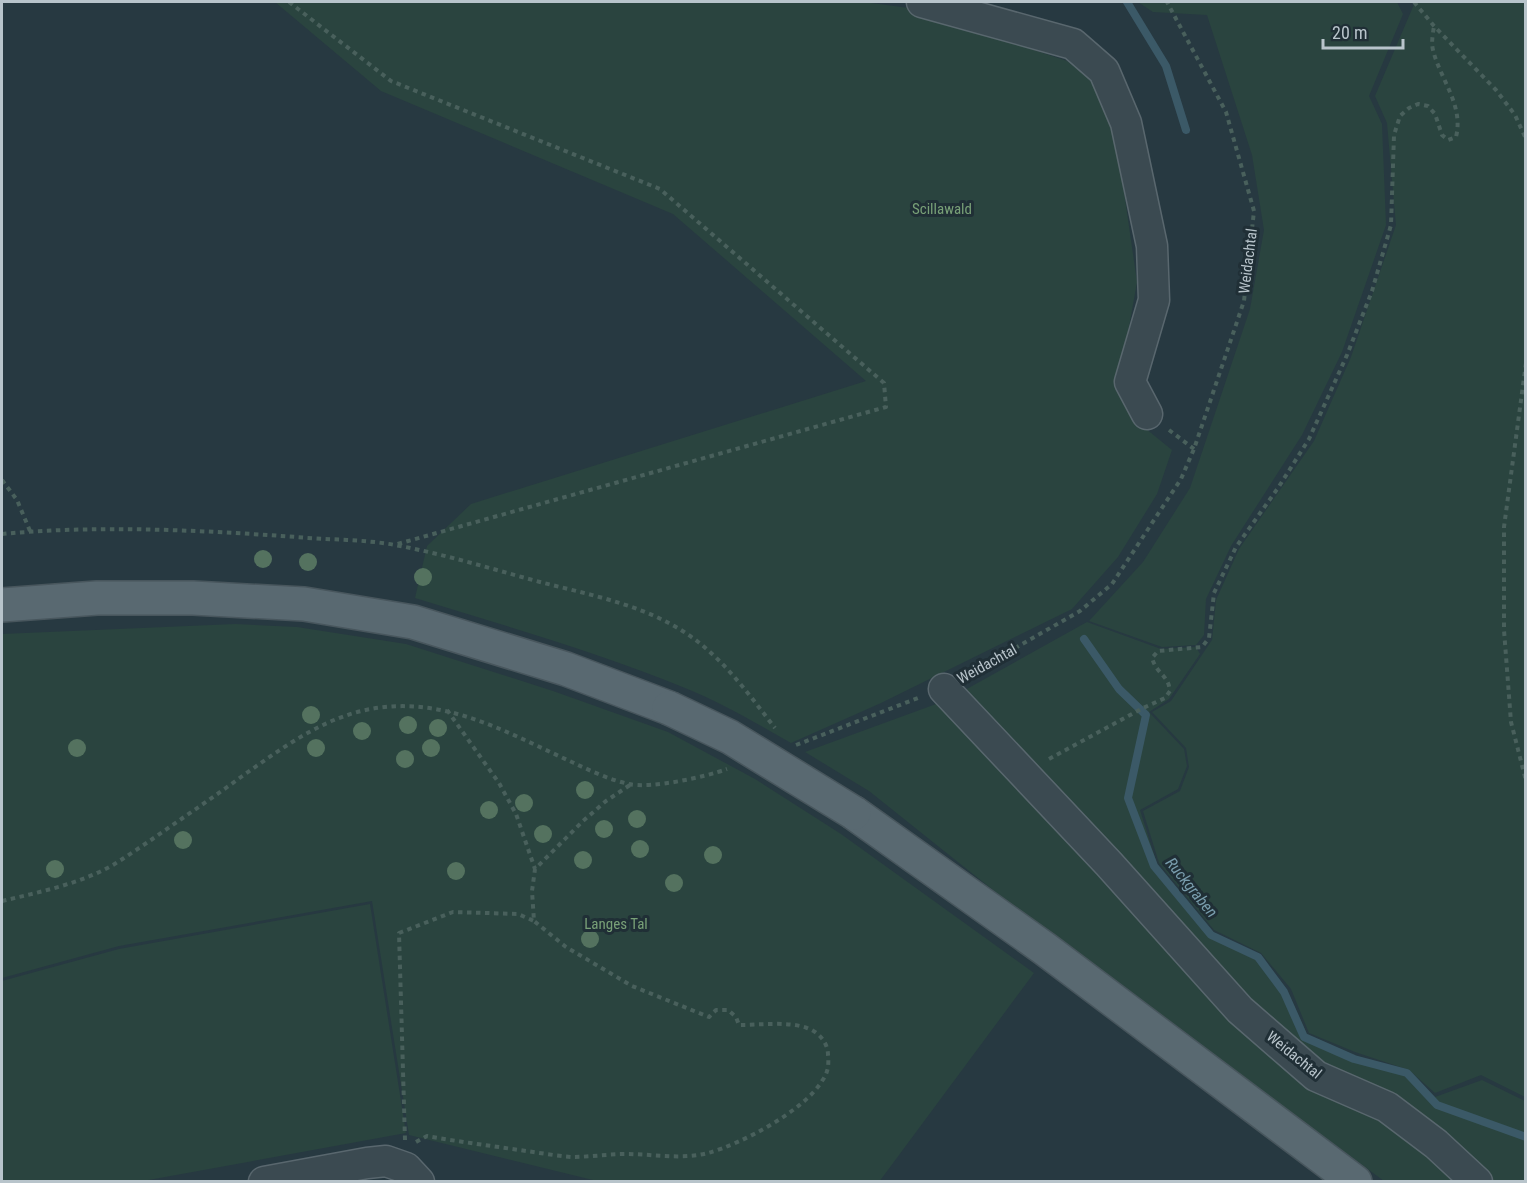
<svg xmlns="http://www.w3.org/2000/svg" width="1527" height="1183" viewBox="0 0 1527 1183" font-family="'Roboto Condensed',sans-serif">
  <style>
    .green { fill: #2a443f }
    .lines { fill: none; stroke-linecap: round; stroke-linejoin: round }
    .stream { stroke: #3b5967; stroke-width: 8 }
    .minor-casing { stroke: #59676e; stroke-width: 33 }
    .major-casing { stroke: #48565d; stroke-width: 36 }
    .path { stroke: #49605c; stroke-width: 4; stroke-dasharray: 4.5 4.5; stroke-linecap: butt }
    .minor { stroke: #3b4a51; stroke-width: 30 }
    .major { stroke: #596971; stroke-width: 33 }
    .major-bridge-casing { stroke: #48565d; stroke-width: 36; stroke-linecap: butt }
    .major-bridge { stroke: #596971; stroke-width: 33 }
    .tree { fill: #54725f }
    .labels { text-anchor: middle; stroke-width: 6; stroke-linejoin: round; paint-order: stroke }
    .park-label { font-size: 15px; fill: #78a077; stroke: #202f36 }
    .street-label { font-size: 15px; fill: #b8c4cb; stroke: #202f36 }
    .water-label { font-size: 16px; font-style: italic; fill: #799dad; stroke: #202f36 }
  </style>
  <rect width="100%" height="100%" fill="#273941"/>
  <path class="green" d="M275,2H864L909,8L1067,61L1092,81L1115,129L1137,282L1119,383L1140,424L1172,450L1157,494L1118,557L1072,609L881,703L791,743C756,723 722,703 685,688C597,652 506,626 415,598L427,546L471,504L866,381L673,214L381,91Z
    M1138,2H1397L1403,14L1369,96L1382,124L1386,225L1342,352L1302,435L1231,546L1206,599L1204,635L1196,645L1162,647L1089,621L1143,562L1190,488L1250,309L1264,230L1252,155L1207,15L1153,12Z
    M1415,2H1525V1097L1481,1075L1435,1093L1409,1070L1355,1052L1309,1033L1291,989L1261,953L1214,930L1159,863L1143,811L1180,791L1189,767L1186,748L1152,712L1171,701L1212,640L1216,600L1239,549L1314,441L1351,357L1396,225L1387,123L1375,96Z
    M1087,622L1161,649L1196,647L1200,654L1169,699L1149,712L1184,749L1187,766L1178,789L1140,810L1157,864L1213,932L1259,954L1287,990L1307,1034L1354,1055L1407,1072L1435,1097L1482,1080L1525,1101V1181H1384L1053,938L869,791L805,752L947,700Z
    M235,624L297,627L406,644L553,691L668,732L755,779L841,834L1034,973L879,1182L597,1181L409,1135L372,901L119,946L2,978V634Z
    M370,904L406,1133L143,1181H2V981L119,949Z"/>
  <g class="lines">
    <path class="stream" d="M1127,2L1166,66L1186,130
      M1084,639L1119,689L1146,715L1128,798L1154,866L1211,935L1258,957L1284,992L1304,1037L1354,1059L1407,1073L1437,1105L1526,1137"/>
    <g class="minor-casing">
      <path id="minor" d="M922,2L1073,44L1104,71L1126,123L1152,246L1154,300L1130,382L1147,414
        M944,689L1109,864L1240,1010L1316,1076L1387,1107L1436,1144L1477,1182
        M264,1182L367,1163L386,1161L406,1168L419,1182"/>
    </g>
    <g class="major-casing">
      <path id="major" d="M2,605L97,598H193L304,604L413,622L566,669L669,708
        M854,813L1045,949L1355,1182"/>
    </g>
    <path class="path" d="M289,2L391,81L660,189L884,383L886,407L394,545
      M1414,2L1434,26L1496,90L1515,115L1526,139
      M1526,363L1504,527V630L1511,722L1526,781
      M1169,430L1194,449
      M2,480L17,500L30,531
      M2,534C98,525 199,530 296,537C328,540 363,539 395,545C444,554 492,569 540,582C587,594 639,604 681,630C720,654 747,692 775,728
      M968,675L1080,611L1112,584L1181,479L1194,449L1244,301L1254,211L1226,112L1167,2
      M447,710L499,783L516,814L535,869
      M796,745L918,698
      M1049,759L1143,708L1165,698L1170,691C1168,674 1157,675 1152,658L1158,651L1202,647L1209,638L1214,593L1236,547L1278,488L1309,439L1347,355L1372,291L1391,225L1394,135L1400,116L1409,108L1418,104L1428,106L1435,114L1442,135L1448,140L1456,137C1464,105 1440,79 1433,50C1431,43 1433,33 1434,26
      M2,901C40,892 79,884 113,865C126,857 139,848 151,840C181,819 211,799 241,777C285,746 330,712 385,707C454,700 514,736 574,763C591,771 610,780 629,784C651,789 705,777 727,769
      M405,1140L399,933L453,912L518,914L534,921
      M416,1142L427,1136C460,1142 493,1146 526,1151C541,1153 557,1156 572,1157C590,1157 608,1154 626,1154C654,1154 680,1160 708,1153C741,1144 804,1111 822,1081C828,1073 829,1065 828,1055C828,1043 819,1032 807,1028C788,1021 760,1025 739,1025L736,1017L728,1010H716L709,1017L632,986L566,947L534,921L532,891L535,869L583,821L606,801L630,785"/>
    <use href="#minor" class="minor"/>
    <use href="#major" class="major"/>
    <g class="major-bridge-casing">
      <path id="major-bridge" d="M669,708L730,737L854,813"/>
    </g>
    <use href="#major-bridge" class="major-bridge"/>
  </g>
  <g class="tree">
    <circle cx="263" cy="559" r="9"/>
    <circle cx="308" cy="562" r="9"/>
    <circle cx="423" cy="577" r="9"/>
    <circle cx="311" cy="715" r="9"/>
    <circle cx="408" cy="725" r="9"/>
    <circle cx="438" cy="728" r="9"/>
    <circle cx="362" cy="731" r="9"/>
    <circle cx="77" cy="748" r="9"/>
    <circle cx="316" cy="748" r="9"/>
    <circle cx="431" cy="748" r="9"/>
    <circle cx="405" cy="759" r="9"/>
    <circle cx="585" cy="790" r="9"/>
    <circle cx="524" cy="803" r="9"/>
    <circle cx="489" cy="810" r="9"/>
    <circle cx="637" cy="819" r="9"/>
    <circle cx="604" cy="829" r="9"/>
    <circle cx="543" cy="834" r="9"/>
    <circle cx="183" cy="840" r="9"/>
    <circle cx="640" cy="849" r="9"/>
    <circle cx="713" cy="855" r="9"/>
    <circle cx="583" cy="860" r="9"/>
    <circle cx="55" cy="869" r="9"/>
    <circle cx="456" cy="871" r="9"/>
    <circle cx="674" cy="883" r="9"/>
    <circle cx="590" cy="939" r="9"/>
  </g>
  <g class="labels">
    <g class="park-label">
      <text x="942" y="214">Scillawald</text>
      <text x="616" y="929">Langes Tal</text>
    </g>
    <g class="street-label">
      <text transform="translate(1248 261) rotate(-83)" y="5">Weidachtal</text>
      <text transform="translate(987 664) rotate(-29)" y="5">Weidachtal</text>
      <text transform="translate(1294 1055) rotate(39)" y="5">Weidachtal</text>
    </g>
    <g class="water-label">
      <text transform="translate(1192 887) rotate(51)" y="6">Ruckgraben</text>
    </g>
  </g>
  <rect width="1527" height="1183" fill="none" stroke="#b8c4cb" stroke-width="6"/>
  <path d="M1323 39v9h80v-9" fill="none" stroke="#b8c4cb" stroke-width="3"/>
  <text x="1332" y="39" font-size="18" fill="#b8c4cb" stroke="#202f36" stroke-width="4.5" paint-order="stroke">20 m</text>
</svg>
